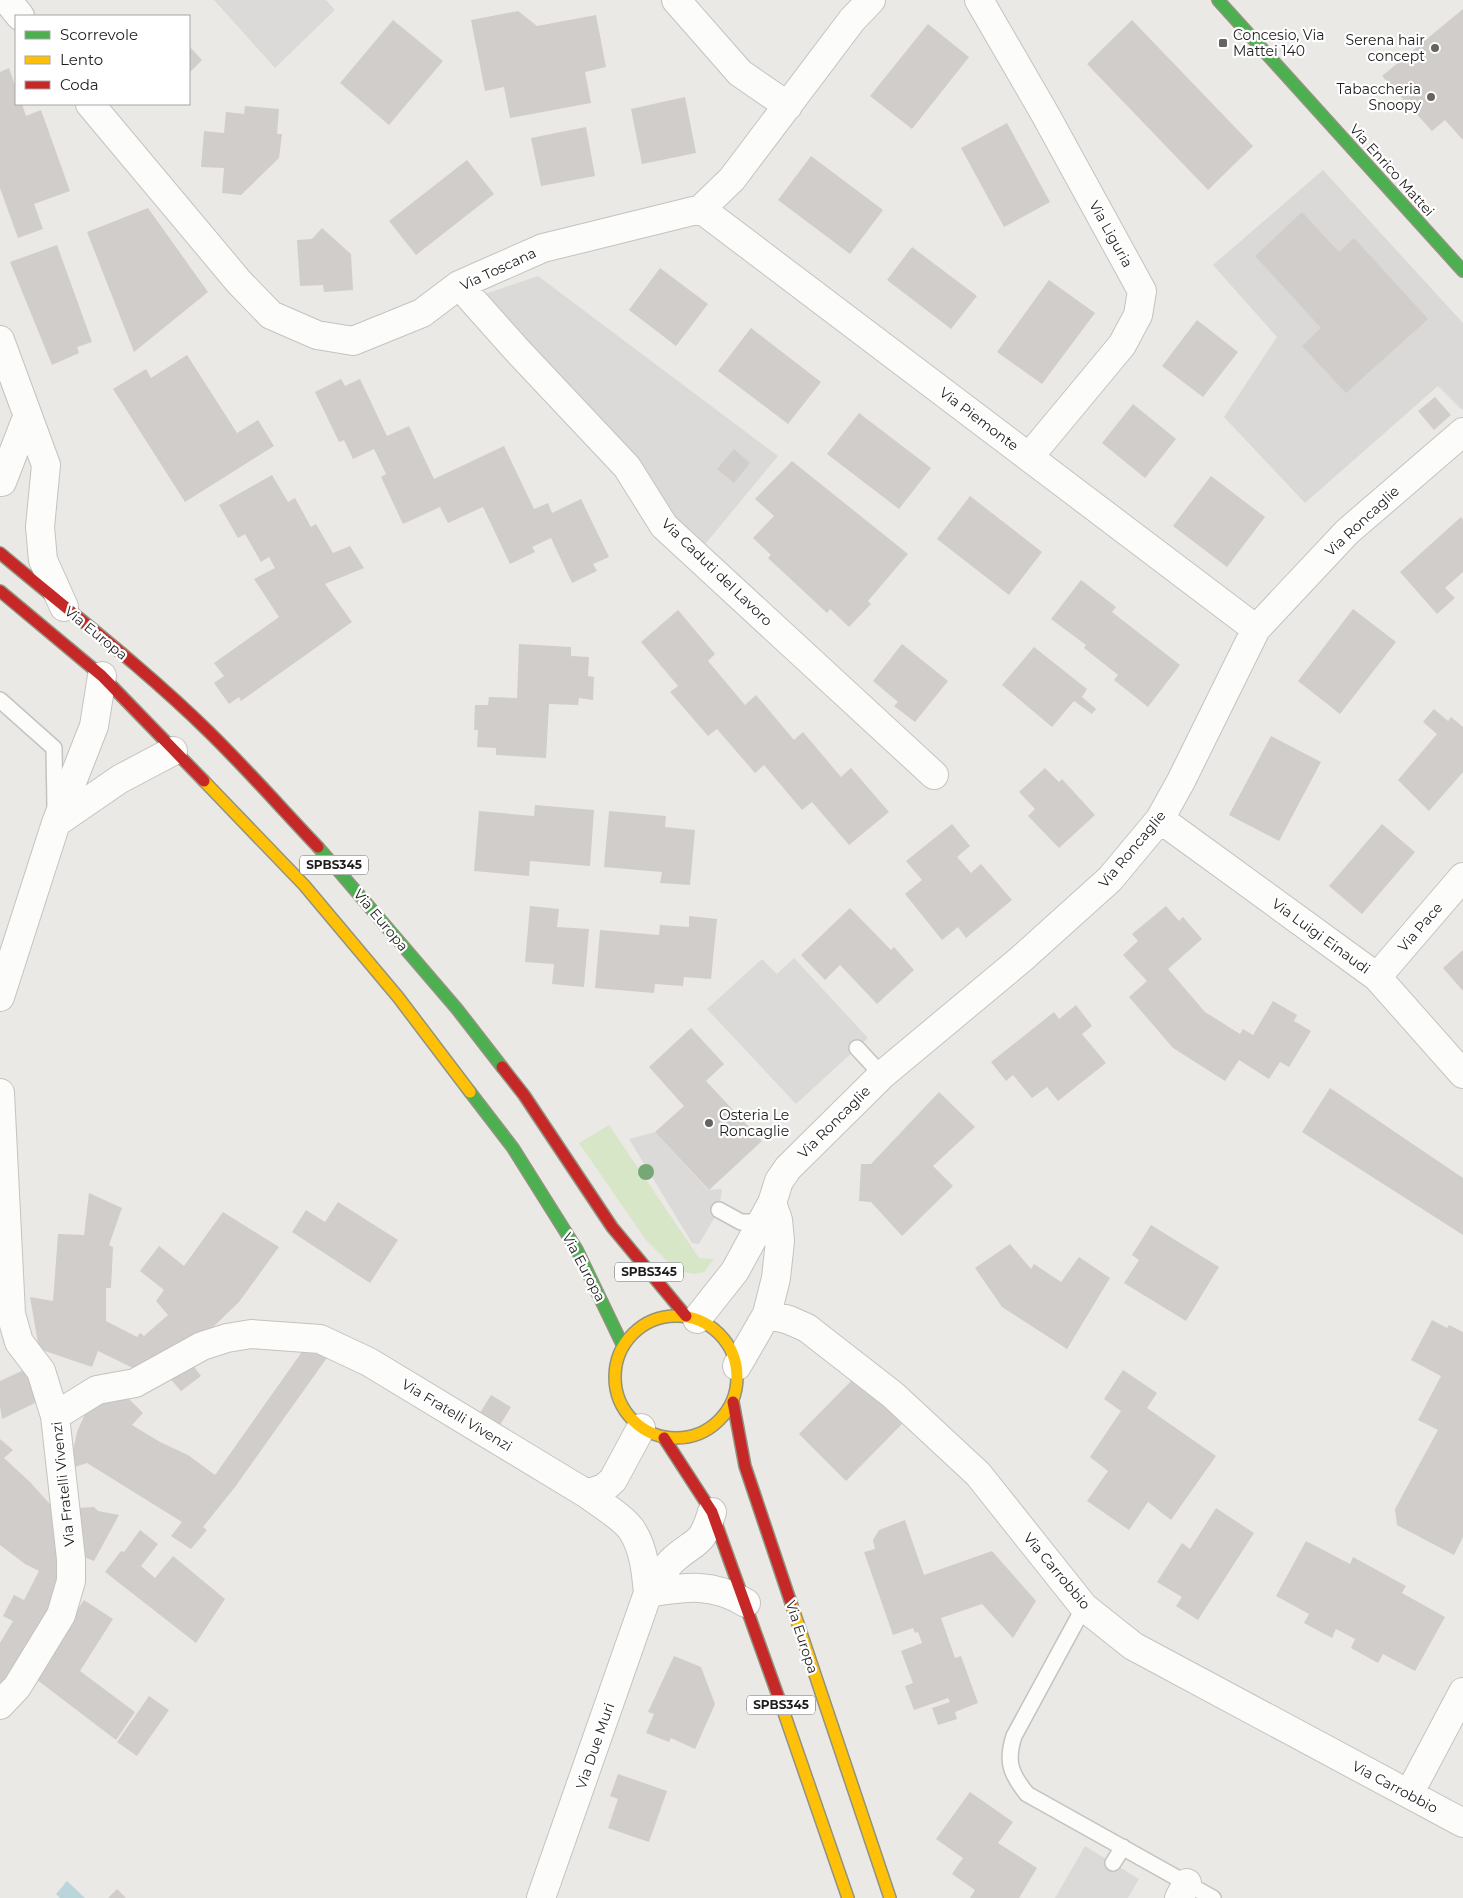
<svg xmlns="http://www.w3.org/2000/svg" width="1463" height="1898" viewBox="0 0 1463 1898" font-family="Montserrat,sans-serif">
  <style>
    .residential { fill: #dad9d7 }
    .grass { fill: #d7e6c6 }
    .parking { fill: #dbdad9 }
    .water { fill: #bbd5dc }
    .building { fill: #d0cdca }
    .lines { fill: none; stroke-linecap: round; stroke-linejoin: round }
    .lane-casing { stroke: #c4c3c1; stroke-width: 18 }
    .street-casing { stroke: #c4c3c1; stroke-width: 30 }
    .fast-casing { stroke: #92937f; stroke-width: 14 }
    .slow-casing { stroke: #92937f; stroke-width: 14 }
    .jam-casing { stroke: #92937f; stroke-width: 14 }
    .lane { stroke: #fcfcfb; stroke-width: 15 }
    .street { stroke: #fcfcfb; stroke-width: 28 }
    .fast { stroke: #4caf50; stroke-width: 11 }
    .slow { stroke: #ffc107; stroke-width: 11 }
    .jam { stroke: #c62828; stroke-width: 11 }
    .tree { fill: #75a876 }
    .poi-dot { fill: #656463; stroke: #fff; stroke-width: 2 }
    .labels { text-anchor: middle; stroke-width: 4.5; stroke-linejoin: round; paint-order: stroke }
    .shield { fill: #fff; stroke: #616161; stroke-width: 1 }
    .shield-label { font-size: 12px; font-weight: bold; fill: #1d1d1d }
    .poi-label { font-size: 14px; fill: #1d1d1d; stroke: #fff; text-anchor: start }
    .street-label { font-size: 14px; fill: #1d1d1d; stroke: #fff }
  </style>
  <rect width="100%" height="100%" fill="#ebe9e5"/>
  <path class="residential" d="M1323,170L1463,323V409L1462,410L1438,386L1305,503L1224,417L1277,337L1213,265Z"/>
  <path class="grass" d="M609,1125L699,1258L714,1259L704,1272L694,1274L676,1270L646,1240L579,1143Z"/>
  <path class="parking" d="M214,0H326L335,10L275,68Z
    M538,276L778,456L702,548L669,511L636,458L485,294Z
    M794,958L868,1038L796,1104L707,1009L762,959L777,974Z
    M655,1132L708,1190L722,1189L719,1210L699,1244L692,1243L629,1139Z
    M1085,1846L1139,1879L1128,1898H1055Z"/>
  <path class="water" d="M67,1881L85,1898H60L56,1894Z"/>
  <path class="building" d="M1463,9V140L1445,120L1432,131L1382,76Z
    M518,11L537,26L596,15L606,67L585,72L591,103L510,118L504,87L485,91L471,20Z
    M393,20L443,61L389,125L340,83Z
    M1132,20L1253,146L1208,190L1087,64Z
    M928,24L969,57L912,129L870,96Z
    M189,46L202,60L189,73Z
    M9,68L16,88V104H22L26,116L41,110L70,191L34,204L43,229L18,238L0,188V72Z
    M685,97L696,153L642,164L631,109Z
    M245,106L279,109L277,134H282L279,158L241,195L222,193L224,168L201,167L204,131L224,133L226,112L244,114Z
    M1007,123L1050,202L1004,227L961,148Z
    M586,127L595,176L541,186L531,138Z
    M811,156L883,210L850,254L778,200Z
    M467,160L494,194L416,255L389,221Z
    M148,208L208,292L134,352L87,232Z
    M1302,212L1339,252L1354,238L1428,319L1346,393L1302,346L1321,328L1255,256Z
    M322,228L351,254L353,290L324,292L323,285L300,286L297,240L312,239Z
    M57,245L92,342L77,347L79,353L52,365L10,262Z
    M912,247L977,296L951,329L887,280Z
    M660,268L708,304L676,346L629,310Z
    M1049,280L1095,313L1042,384L997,352Z
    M1197,320L1238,352L1203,397L1162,366Z
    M751,328L821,382L788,424L718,371Z
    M187,355L237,433L258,420L274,446L185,502L113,389L146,369L151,378Z
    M341,379L345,386L360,379L387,436L409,426L434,479L504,446L534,509L548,503L552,513L581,499L609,557L593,564L597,571L572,583L551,538L532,547L535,552L510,564L483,507L448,523L440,507L403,524L381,477L386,474L374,449L353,459L344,440L339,442L315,392Z
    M1435,397L1451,415L1434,430L1418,411Z
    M1133,404L1176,439L1145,478L1102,443Z
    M859,413L931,468L899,509L827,454Z
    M734,449L750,463L734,483L717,469Z
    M792,461L908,554L868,601L871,604L849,627L830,609L827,613L768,558L771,555L753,538L774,516L755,499Z
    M272,475L288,502L295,498L311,527L316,524L333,553L350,546L364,568L325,584L352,622L241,701L239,697L229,704L214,683L224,676L214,663L279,617L254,579L275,568L269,557L261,562L245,534L238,538L219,505Z
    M1211,476L1265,517L1227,567L1173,526Z
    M970,496L1042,552L1009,595L937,539Z
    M1461,517L1463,520V572L1445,588L1455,598L1437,614L1400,572Z
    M1081,580L1116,607L1112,612L1180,665L1148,707L1114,680L1118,675L1084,648L1086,645L1051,619Z
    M1353,609L1396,642L1340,714L1298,681Z
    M678,610L715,654L708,661L745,705L756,695L794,740L803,732L841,777L851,768L889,812L849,845L812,802L802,810L764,765L755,773L717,729L708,736L670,692L678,686L641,642Z
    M519,644L571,647V656L589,657L588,676L594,677L593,700L579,698L578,705L549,704L546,758L496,755V748L477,747L478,730H474L475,705H488L489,697L517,698Z
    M902,644L948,681L915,722L894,706L898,702L873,681Z
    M1034,647L1087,689L1082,697L1096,709L1092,714L1074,701L1052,727L1002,685Z
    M1434,709L1448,721L1451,717L1463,727V772L1429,811L1398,780L1437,734L1423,722Z
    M1271,736L1321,762L1279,841L1229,815Z
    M1045,768L1059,782L1062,779L1095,815L1059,848L1028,816L1035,809L1019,792Z
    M535,805L594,810L590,866L530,861L529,876L474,871L479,811L534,816Z
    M609,811L666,816L665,827L695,830L690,885L660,883L662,872L604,867Z
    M952,824L970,846L957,857L971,873L981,864L1012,900L966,938L958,927L942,940L905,894L922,880L906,861Z
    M1382,824L1415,852L1362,914L1329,886Z
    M530,906L559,909L557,927L589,929L584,987L552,984L554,964L525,962Z
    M1166,906L1179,921L1183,917L1202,939L1168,969L1205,1012L1240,1034L1243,1029L1253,1035L1273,1001L1297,1015L1294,1021L1311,1031L1289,1067L1280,1062L1269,1079L1239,1060L1225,1081L1173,1048L1129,997L1147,981L1123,955L1138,941L1132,934Z
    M850,908L891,950L894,947L914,970L877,1004L840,965L825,980L801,955Z
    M689,916L717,919L711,979L684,977L683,986L655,984L654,993L595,988L600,930L659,935L660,925L689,927Z
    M1463,950V991L1443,968Z
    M1076,1005L1092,1026L1082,1034L1106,1063L1058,1101L1047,1087L1032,1098L1013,1075L1006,1081L991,1062L1054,1012L1059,1019Z
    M691,1028L724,1064L706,1081L762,1141L709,1190L655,1132L684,1106L649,1067Z
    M1330,1088L1463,1178V1235L1302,1132Z
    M939,1092L975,1127L933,1166L953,1186L902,1236L871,1202L859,1201L861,1164H871Z
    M89,1193L122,1208L109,1245L113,1247L111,1288H106V1321L137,1337L140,1333L144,1336L168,1315L156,1301L164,1290L140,1271L159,1246L184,1266L223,1212L279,1247L239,1302L213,1327L192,1341L137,1370L98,1351L92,1367L39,1349L30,1297L53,1301L58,1234L84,1235Z
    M338,1202L398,1240L370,1283L292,1232L306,1210L325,1222Z
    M1151,1225L1219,1267L1186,1321L1124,1283L1139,1260L1132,1255Z
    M1010,1244L1031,1269L1034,1264L1061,1282L1079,1257L1110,1278L1067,1349L1002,1307L975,1268Z
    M1432,1320L1447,1328L1449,1325L1463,1332V1537L1454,1555L1397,1525L1395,1509L1438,1430L1418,1420L1441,1376L1411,1360Z
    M306,1346L329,1355L235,1487L203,1527L207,1530L191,1549L171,1536L182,1522L87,1463L72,1468L73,1451L77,1432L85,1414L98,1401L123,1393L143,1413L132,1425L160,1442L188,1455L215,1475Z
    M191,1363L201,1376L181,1391L167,1375Z
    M28,1368L35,1403L2,1419L0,1406V1381Z
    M1123,1370L1157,1393L1147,1408L1216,1456L1171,1520L1148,1502L1129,1530L1087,1501L1108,1471L1090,1457L1121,1411L1104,1399Z
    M855,1377L902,1424L846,1481L799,1434Z
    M491,1395L511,1407L500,1425L480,1413Z
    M0,1439L13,1450L4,1458L30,1482L58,1513L62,1534L56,1604L0,1692V1643L13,1621L3,1616L14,1595L24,1600L39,1571L25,1564L0,1545Z
    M94,1507L98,1511L119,1515L94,1561L79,1555L77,1508Z
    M1216,1508L1254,1533L1198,1620L1176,1606L1182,1597L1157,1582L1182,1543L1190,1549Z
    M905,1520L924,1575L992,1551L1036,1601L1013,1638L982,1604L941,1618L955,1658L961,1656L978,1703L955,1712L957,1719L938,1725L932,1708L950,1702L948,1698L914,1710L905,1686L913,1683L901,1651L922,1643L918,1632L915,1633L913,1628L893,1635L864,1552L875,1549L873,1540L879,1530Z
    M140,1530L158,1544L141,1566L155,1578L173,1556L225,1599L196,1643L105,1572L121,1551L124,1552Z
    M1306,1541L1350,1564L1353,1557L1406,1586L1402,1593L1445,1617L1415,1671L1383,1654L1378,1663L1351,1648L1355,1639L1336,1629L1332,1638L1304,1623L1309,1614L1276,1596Z
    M84,1600L113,1619L80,1671L135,1712L116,1740L32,1676Z
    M674,1656L701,1667L715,1704L695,1749L671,1738L669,1742L646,1733L654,1714L648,1712Z
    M149,1696L169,1710L137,1756L117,1742Z
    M618,1774L667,1791L649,1842L608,1828L618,1799L610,1796Z
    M970,1792L1013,1822L998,1843L1037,1868L1019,1898H970L975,1890L952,1874L963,1858L936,1839Z
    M117,1889L126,1898H108Z"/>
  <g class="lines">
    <g class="lane-casing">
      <path id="lane" d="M0,700L54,748L55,807
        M857,1048L882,1075
        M719,1210L741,1222H760
        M1084,1607L1014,1736C1006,1761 1010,1773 1027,1794L1213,1898
        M1113,1863L1123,1847"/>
    </g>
    <g class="street-casing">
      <path id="street" d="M7,0L20,16
        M676,0L740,73L788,106
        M979,0L1045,114L1142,291L1138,315L1122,345L1029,457
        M90,104L239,282L271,315L317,335L353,341L422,313L459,285L543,248L701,209L732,179L852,20L871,0
        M701,209L1256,629
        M459,285L516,349L627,467L664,526L934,775
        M0,340L46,465L40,527L43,560L64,607
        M0,482H2L27,417
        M1160,819L1377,977L1463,1074
        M56,823L120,779L173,751
        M1377,977L1463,877
        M0,997L56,823L94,726L102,676
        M0,1093L11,1314L19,1342L41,1371L55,1416
        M767,1314L789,1320L807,1328L893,1395L978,1474L1084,1607L1133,1646L1463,1823
        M697,1319L735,1271L772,1203L779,1181L788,1168L882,1075L1020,960L1110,879L1160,819L1181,781L1256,629L1347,532L1463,432
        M737,1366L767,1314L776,1278L780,1241L778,1220L772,1203
        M587,1494L604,1488L613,1480L641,1428
        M648,1593C685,1587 712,1582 746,1603
        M0,1705L17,1687L61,1615L71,1581V1559L55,1416L97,1390L135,1383L202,1346L227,1338L251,1334L320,1339L369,1362L587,1494C599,1503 626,1519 633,1532C644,1550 646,1572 648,1593
        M1409,1794L1463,1692
        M541,1898L648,1593C656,1582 664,1568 674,1559C697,1539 702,1546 712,1512
        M1179,1898L1187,1883"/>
    </g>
    <g class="fast-casing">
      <path id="fast" d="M1218,0L1463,271
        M318,847L457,1009L502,1067
        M470,1092L513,1148L577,1250L623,1346"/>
    </g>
    <g class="slow-casing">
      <path id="slow" d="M204,781L304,885L398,997L470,1092
        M615 1377a61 61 0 1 1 122 0a61 61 0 1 1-122 0Z
        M791,1603L890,1898
        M782,1707L848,1898"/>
    </g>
    <g class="jam-casing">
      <path id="jam" d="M0,553C70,612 143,667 208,731C246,768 281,808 318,847
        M0,591L102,676L204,781
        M502,1067L524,1095L612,1227L686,1316
        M733,1402L745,1466L791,1603
        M664,1438L712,1512L782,1707"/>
    </g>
    <use href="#lane" class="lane"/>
    <use href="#street" class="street"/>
    <use href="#fast" class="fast"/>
    <use href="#slow" class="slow"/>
    <use href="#jam" class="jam"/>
  </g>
  <circle class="tree" cx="646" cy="1172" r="8"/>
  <g class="poi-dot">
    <rect x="1218" y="38" width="10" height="10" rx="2.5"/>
    <circle cx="1435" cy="48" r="5"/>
    <circle cx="1431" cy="97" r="5"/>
    <circle cx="709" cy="1123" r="5"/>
  </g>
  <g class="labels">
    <g class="shield">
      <rect x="300" y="855.5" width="68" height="19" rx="4"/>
      <rect x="615" y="1262.5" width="68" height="19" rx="4"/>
      <rect x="747" y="1695.5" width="68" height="19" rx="4"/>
    </g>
    <g class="shield-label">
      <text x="334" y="869">SPBS345</text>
      <text x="649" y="1276">SPBS345</text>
      <text x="781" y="1709">SPBS345</text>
    </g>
    <g class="poi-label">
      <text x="1233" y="40">Concesio, Via<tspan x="1233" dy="16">Mattei 140</tspan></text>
      <text x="1425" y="45" text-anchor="end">Serena hair<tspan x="1425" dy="16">concept</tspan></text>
      <text x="1421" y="94" text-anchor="end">Tabaccheria<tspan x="1421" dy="16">Snoopy</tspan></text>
      <text x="719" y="1120">Osteria Le<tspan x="719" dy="16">Roncaglie</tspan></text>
    </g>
    <g class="street-label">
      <text transform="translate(1392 170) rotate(48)" y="5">Via Enrico Mattei</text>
      <text transform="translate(1111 234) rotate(61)" y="5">Via Liguria</text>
      <text transform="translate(498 269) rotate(-25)" y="5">Via Toscana</text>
      <text transform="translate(979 419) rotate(37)" y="5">Via Piemonte</text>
      <text transform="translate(1362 521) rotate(-43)" y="5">Via Roncaglie</text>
      <text transform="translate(717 572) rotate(44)" y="5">Via Caduti del Lavoro</text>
      <text transform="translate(96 633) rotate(39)" y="5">Via Europa</text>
      <text transform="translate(1132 849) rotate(-50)" y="5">Via Roncaglie</text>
      <text transform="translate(381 920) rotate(50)" y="5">Via Europa</text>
      <text transform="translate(1420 927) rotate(-49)" y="5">Via Pace</text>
      <text transform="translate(1321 936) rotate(36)" y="5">Via Luigi Einaudi</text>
      <text transform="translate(834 1122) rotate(-45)" y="5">Via Roncaglie</text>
      <text transform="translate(584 1267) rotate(62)" y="5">Via Europa</text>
      <text transform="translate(457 1415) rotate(31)" y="5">Via Fratelli Vivenzi</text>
      <text transform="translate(63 1484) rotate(-96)" y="5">Via Fratelli Vivenzi</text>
      <text transform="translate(1057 1571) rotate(50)" y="5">Via Carrobbio</text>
      <text transform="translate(802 1637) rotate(72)" y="5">Via Europa</text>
      <text transform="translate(595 1746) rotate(-71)" y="5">Via Due Muri</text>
      <text transform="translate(1395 1787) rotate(28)" y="5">Via Carrobbio</text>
    </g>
  </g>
  <rect x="15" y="15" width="175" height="90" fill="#ffffff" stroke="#a5a5a5"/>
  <rect x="25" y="31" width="25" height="8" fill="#4caf50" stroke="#a5a5a5"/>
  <text x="60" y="40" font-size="15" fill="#1d1d1d">Scorrevole</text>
  <rect x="25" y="56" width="25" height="8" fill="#ffc107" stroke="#a5a5a5"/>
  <text x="60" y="65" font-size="15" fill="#1d1d1d">Lento</text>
  <rect x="25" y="81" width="25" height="8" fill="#c62828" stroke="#a5a5a5"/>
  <text x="60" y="90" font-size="15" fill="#1d1d1d">Coda</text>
</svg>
